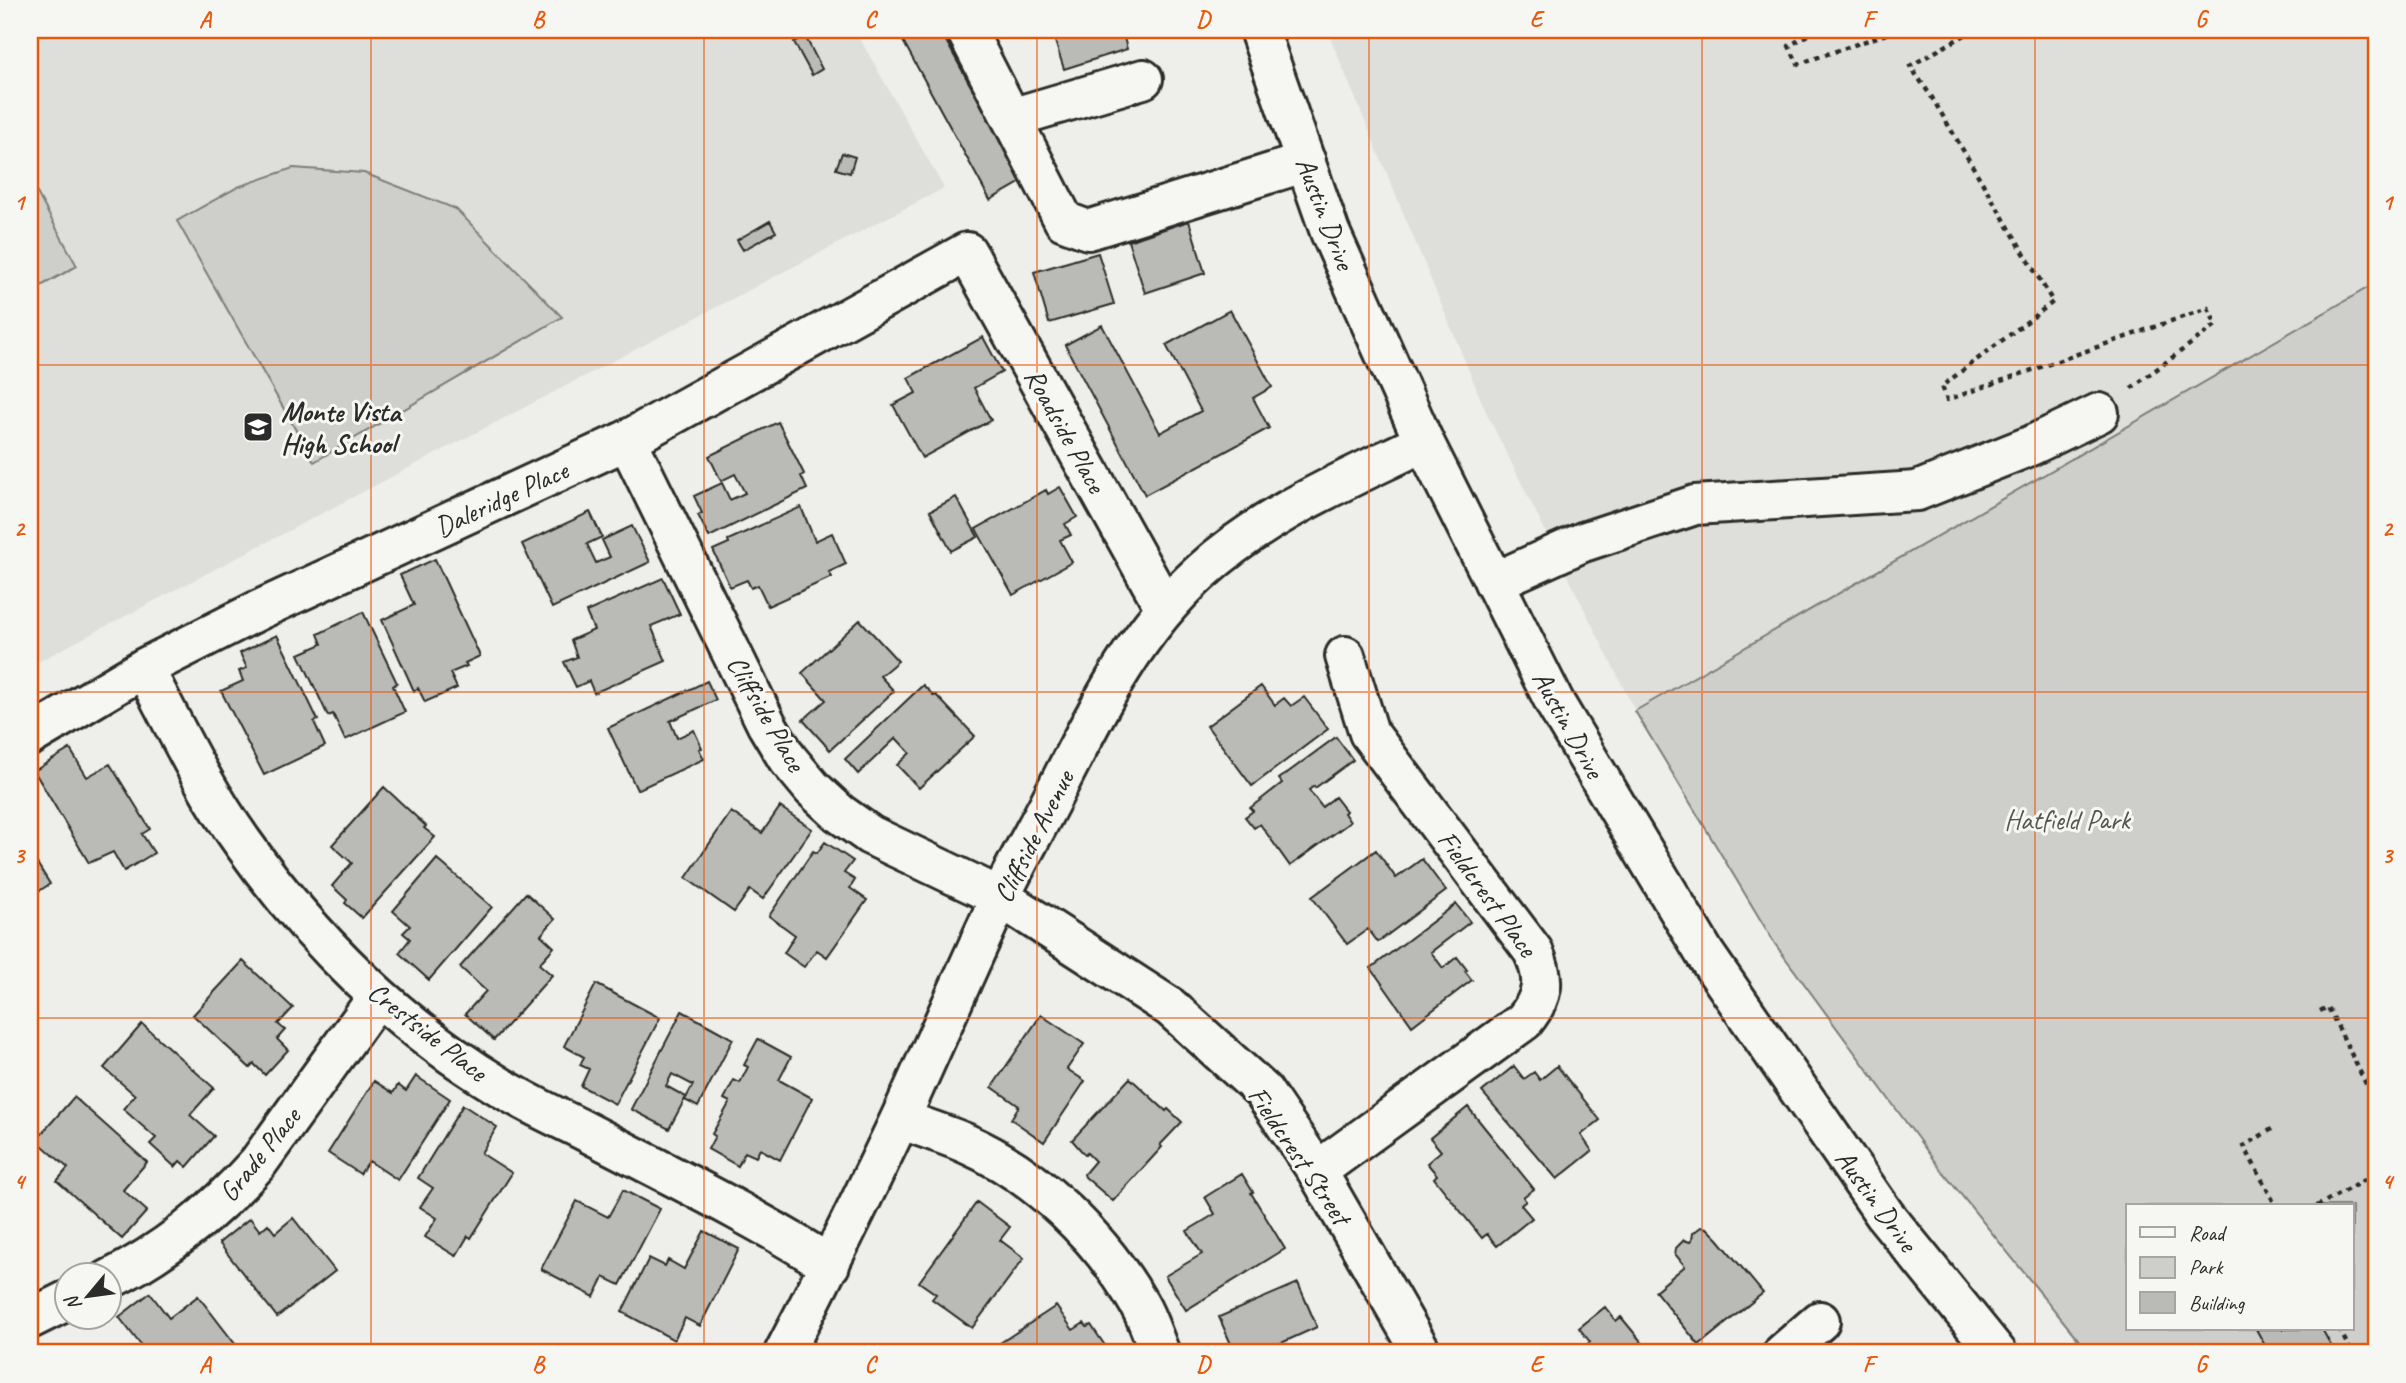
<svg xmlns="http://www.w3.org/2000/svg" width="2406" height="1383" viewBox="0 0 2406 1383" font-family="Caveat,sans-serif">
  <style>
    .built { fill: #dededb }
    .green { fill: #cececa; stroke: #7c7c7a; stroke-width: 2; fill-rule: evenodd }
    .building { fill: #babab7; stroke: #2b2b2b; stroke-width: 2 }
    .lines { fill: none; stroke-linecap: round; stroke-linejoin: round }
    .minor-casing { stroke: #2b2b2b; stroke-width: 44 }
    .major-casing { stroke: #2b2b2b; stroke-width: 44 }
    .path { stroke: #2b2b2b; stroke-width: 4.5; stroke-dasharray: 5 5; stroke-linecap: butt }
    .minor { stroke: #f6f6f2; stroke-width: 38 }
    .major { stroke: #f6f6f2; stroke-width: 38 }
    .grid { fill: none; stroke: #e8590c; stroke-width: 2; stroke-opacity: 0.55 }
    .labels { text-anchor: middle; stroke-width: 6; stroke-linejoin: round; paint-order: stroke }
    .street-label { font-size: 28px; fill: #2b2b2b; stroke: #f6f6f2 }
    .poi-label { font-size: 28px; font-weight: bold; fill: #2b2b2b; stroke: #f6f6f2; text-anchor: start }
    .park-label { font-size: 28px; fill: #545453; stroke: #f6f6f2 }
    .neatline { fill: none; stroke: #e8590c; stroke-width: 2.5 }
    .grid-label { font-size: 23px; text-anchor: middle; font-weight: bold; fill: #e8590c }
  </style>
  <rect width="100%" height="100%" fill="#eeeeea"/>
  <filter id="ink" filterUnits="userSpaceOnUse"><feTurbulence type="fractalNoise" baseFrequency=".0143" numOctaves="2"/><feDisplacementMap in="SourceGraphic" scale="14" xChannelSelector="R" yChannelSelector="G"/><feConvolveMatrix kernelMatrix="1 2 1 2 8 2 1 2 1" color-interpolation-filters="sRGB"/></filter>
  <g filter="url(#ink)">
    <path class="built" d="M30,30H855L944,188L30,666Z
      M1327,30H2376V283L1635,711L1487,414Z"/>
    <path class="green" d="M293,168L364,173L456,209L562,317L314,462L177,221L238,187Z
      M30,180L77,266L30,292Z
      M2376,283V1353H2089L1941,1170L1775,944L1635,711ZM2128,1206H2352V1329H2128Z"/>
    <path class="building" d="M897,30H940L1023,181L990,200Z
      M1054,30H1122L1127,49L1064,69L1052,32Z
      M805,36L822,69L812,75L794,42Z
      M842,153L855,157L850,173L836,169Z
      M770,221L776,232L743,250L737,240Z
      M1189,221L1205,273L1145,293L1128,241Z
      M1098,253L1114,304L1049,323L1034,272Z
      M1230,310L1272,387L1253,398L1269,428L1145,495L1065,345L1102,325L1160,433L1201,411L1166,345Z
      M983,337L1002,372L974,388L991,420L922,458L893,405L916,393L908,378Z
      M778,422L804,474L801,476L807,489L709,537L698,515L702,513L694,496L722,483L730,500L745,493L735,474L721,481L709,456Z
      M1060,487L1077,517L1065,524L1071,535L1060,540L1072,562L1013,595L976,529L1046,490L1048,494Z
      M956,497L978,537L951,551L930,511Z
      M801,507L815,541L832,533L846,564L829,572L832,577L768,606L758,585L751,588L747,580L730,587L713,550L729,543L728,540Z
      M590,512L602,537L587,544L596,563L610,557L602,540L632,526L650,562L552,608L522,544Z
      M435,559L480,656L465,663L467,666L450,673L457,688L425,702L418,688L414,691L382,620L414,605L400,575Z
      M663,578L680,614L651,626L666,661L594,693L589,681L576,687L564,662L577,657L571,640L594,630L586,612Z
      M363,612L397,683L393,686L405,712L345,740L333,714L328,716L299,654L322,644L318,634Z
      M860,620L898,661L880,676L894,691L830,750L803,720L826,700L802,673Z
      M277,635L318,720L314,722L325,746L264,775L221,691L243,681L239,671L247,668L240,653Z
      M707,681L716,700L670,721L677,738L694,730L702,748L699,749L704,759L637,790L608,728Z
      M923,685L934,696L936,695L975,736L919,788L897,765L910,753L896,738L858,774L845,759Z
      M1261,686L1275,705L1284,698L1291,706L1304,697L1328,729L1252,786L1207,726Z
      M1336,737L1353,760L1315,788L1314,786L1309,790L1322,807L1335,797L1346,811L1344,813L1350,822L1290,866L1260,824L1254,828L1245,817L1253,811L1250,808L1282,783L1279,779Z
      M70,749L87,777L110,764L150,829L142,834L154,853L124,871L113,852L89,863L34,771Z
      M384,787L426,826L424,828L435,837L362,918L345,903L347,900L332,886L352,863L332,845Z
      M780,807L812,829L763,899L750,890L734,912L686,878L731,812L762,833Z
      M825,842L853,861L844,873L855,880L850,888L867,900L827,957L817,950L804,967L784,953L795,935L769,916L813,851L817,853Z
      M1376,850L1396,878L1422,859L1446,891L1378,942L1368,929L1347,944L1312,897Z
      M30,852L50,884L31,896L33,900L30,902Z
      M437,859L492,907L429,980L399,953L410,939L403,933L410,926L393,911Z
      M526,893L555,919L541,935L554,947L539,964L552,975L494,1040L465,1014L486,991L460,967Z
      M1456,904L1470,922L1431,952L1443,968L1457,957L1467,970L1465,971L1472,980L1412,1026L1371,968Z
      M243,961L293,1008L278,1024L285,1030L277,1039L288,1050L265,1075L254,1064L250,1068L193,1015Z
      M596,984L660,1018L615,1104L581,1086L589,1069L580,1065L584,1057L564,1046Z
      M682,1011L733,1039L698,1107L685,1100L693,1085L672,1074L666,1086L686,1097L669,1129L631,1109Z
      M1041,1015L1084,1044L1067,1069L1085,1081L1044,1142L1011,1119L1019,1106L992,1087Z
      M142,1024L214,1088L190,1115L214,1136L187,1167L180,1161L175,1167L150,1144L156,1138L123,1109L135,1095L104,1068Z
      M758,1039L791,1057L779,1080L812,1098L780,1160L760,1149L756,1157L745,1152L738,1166L708,1149L715,1136L712,1134L730,1102L724,1099L734,1080L740,1083L748,1067L744,1065Z
      M1514,1066L1524,1079L1534,1072L1540,1080L1557,1066L1600,1120L1581,1135L1592,1151L1557,1179L1482,1092Z
      M416,1076L450,1099L398,1180L369,1161L360,1174L328,1153L374,1081L393,1093L398,1085L406,1091Z
      M1130,1078L1166,1111L1168,1109L1182,1122L1160,1145L1162,1147L1113,1201L1085,1177L1084,1174L1095,1161L1087,1153L1085,1155L1072,1140Z
      M74,1097L147,1162L123,1190L147,1211L122,1239L57,1181L68,1168L36,1140Z
      M463,1105L497,1127L481,1153L512,1173L471,1238L468,1236L456,1256L425,1237L437,1218L420,1207L433,1188L418,1178Z
      M1468,1107L1534,1189L1523,1197L1526,1201L1521,1205L1532,1218L1497,1246L1487,1234L1482,1238L1434,1178L1437,1175L1427,1163L1441,1151L1430,1138Z
      M1242,1174L1253,1192L1251,1193L1285,1249L1186,1310L1165,1276L1202,1254L1187,1231L1215,1214L1205,1197Z
      M623,1190L660,1209L620,1285L604,1277L594,1297L541,1269L577,1201L608,1217Z
      M977,1202L1010,1227L1000,1240L1024,1258L972,1328L932,1299L936,1294L919,1282Z
      M250,1218L260,1231L268,1224L275,1233L293,1218L335,1271L277,1317L219,1243Z
      M1701,1227L1707,1228L1718,1239L1763,1293L1699,1345L1655,1291L1685,1266L1675,1254L1676,1248L1684,1240L1690,1242L1692,1240L1693,1233Z
      M704,1231L739,1249L700,1326L685,1318L674,1340L622,1312L649,1258L665,1266L668,1260L684,1269Z
      M1298,1283L1317,1327L1268,1349L1271,1353H1216L1215,1351L1231,1344L1219,1317Z
      M150,1293L169,1318L198,1296L242,1353H147L119,1317Z
      M1056,1306L1073,1330L1084,1323L1087,1327L1091,1325L1110,1353H985Z
      M1605,1307L1616,1321L1621,1317L1649,1351L1651,1349L1654,1353H1576L1590,1342L1579,1328Z
      M2256,1329H2322L2335,1353H2269Z"/>
    <g class="lines">
      <g class="minor-casing">
        <path id="minor" d="M966,30L1064,221L1088,230L1306,162
          M1011,118L1143,79
          M627,440L767,725L787,758L812,788L839,813L870,835L1000,897L1170,1007L1263,1091L1317,1171L1422,1353
          M1494,582L1583,542L1695,505L1917,491L2030,446L2099,413
          M144,668C175,727 204,789 243,843C311,939 398,1025 499,1086C526,1103 555,1116 583,1130C667,1174 751,1214 830,1265
          M30,736L144,668L259,610L627,440L967,252L1165,608
          M900,1119C921,1127 944,1134 965,1143C1036,1174 1101,1237 1139,1304C1148,1319 1153,1337 1160,1353
          M1317,1171L1524,1021C1544,996 1546,980 1533,951L1369,733L1345,656
          M108,1280C167,1251 214,1212 258,1163L378,996
          M30,1319L66,1301
          M784,1353C824,1276 862,1199 899,1121C933,1047 965,973 999,900C1014,867 1033,835 1050,802C1092,720 1131,635 1201,572C1265,513 1347,480 1424,442
          M1783,1353L1820,1321"/>
      </g>
      <g class="major-casing">
        <path id="major" d="M1259,30L1330,232L1424,442L1556,705L1705,954L1885,1215L1997,1353"/>
      </g>
      <path class="path" d="M1816,30L1789,46L1798,64L1898,30
        M1974,30L1910,66L1931,96L2053,302L1942,386L1947,400L2208,308L2216,325L2130,389
        M2320,1011L2328,1007L2376,1104
        M2272,1129L2244,1146L2276,1206
        M2317,1206L2376,1174
        M2339,1329L2352,1353"/>
      <use href="#minor" class="minor"/>
      <use href="#major" class="major"/>
    </g>
  </g>
  <path class="grid" d="M371,30V1353M704,30V1353M1037,30V1353M1369,30V1353M1702,30V1353M2035,30V1353M30,365H2376M30,692H2376M30,1018H2376"/>
  <defs>
    <g id="school-square" transform="scale(1.575)"><rect x="-9" y="-9" width="18" height="18" rx="4" fill="#2b2b2b" stroke="#f6f6f2"/><path d="M0-5L7-2L0 1L-7-2ZM-4 1L0 2.5L4 1V4Q0 6-4 4Z" fill="#fff"/></g>
  </defs>
  <g fill-rule="evenodd">
    <use href="#school-square" x="258" y="427"/>
  </g>
  <g class="labels">
    <g class="street-label">
      <text transform="translate(1326 213) rotate(69)" y="10">Austin Drive</text>
      <text transform="translate(1066 430) rotate(61)" y="10">Roadside Place</text>
      <text transform="translate(501 498) rotate(-25)" y="10">Daleridge Place</text>
      <text transform="translate(767 713) rotate(60)" y="10">Cliffside Place</text>
      <text transform="translate(1569 724) rotate(61)" y="10">Austin Drive</text>
      <text transform="translate(1033 836) rotate(-63)" y="10">Cliffside Avenue</text>
      <text transform="translate(1488 893) rotate(54)" y="10">Fieldcrest Place</text>
      <text transform="translate(428 1031) rotate(38)" y="10">Crestside Place</text>
      <text transform="translate(259 1154) rotate(-51)" y="10">Grade Place</text>
      <text transform="translate(1300 1155) rotate(56)" y="10">Fieldcrest Street</text>
      <text transform="translate(1877 1200) rotate(54)" y="10">Austin Drive</text>
    </g>
    <g class="poi-label">
      <text x="281" y="421">Monte Vista<tspan x="281" dy="32">High School</tspan></text>
    </g>
    <g class="park-label">
      <text x="2067" y="829">Hatfield Park</text>
    </g>
  </g>
  <rect width="2406" height="1383" fill="none" stroke="#f6f6f2" stroke-width="77"/>
  <rect x="2126" y="1204" width="228" height="126" fill="#f6f6f2" stroke="#a5a5a2" stroke-width="2"/>
  <rect x="2140" y="1227" width="35" height="10" fill="#f6f6f2" stroke="#a5a5a2" stroke-width="2"/>
  <text x="2189" y="1240" font-size="21" fill="#2b2b2b">Road</text>
  <rect x="2140" y="1257" width="35" height="21" fill="#cececa" stroke="#a5a5a2" stroke-width="2"/>
  <text x="2189" y="1274" font-size="21" fill="#2b2b2b">Park</text>
  <rect x="2140" y="1292" width="35" height="21" fill="#babab7" stroke="#a5a5a2" stroke-width="2"/>
  <text x="2189" y="1310" font-size="21" fill="#2b2b2b">Building</text>
  <g transform="translate(88 1296) rotate(241)"><circle r="33" fill="#f6f6f2" stroke="#a5a5a2" stroke-width="2"/>
  <path d="M0-5L12 26L0 18L-12 26Z" fill="#2b2b2b"/>
  <text y="-10" font-size="19" font-weight="bold" text-anchor="middle" fill="#2b2b2b">N</text>
  </g>
  <rect x="38" y="38" width="2330" height="1306" class="neatline"/>
  <g class="grid-label">
    <text x="205" y="27">A</text>
    <text x="538" y="27">B</text>
    <text x="870" y="27">C</text>
    <text x="1203" y="27">D</text>
    <text x="1536" y="27">E</text>
    <text x="1868" y="27">F</text>
    <text x="2201" y="27">G</text>
    <text x="19" y="210">1</text>
    <text x="2387" y="210">1</text>
    <text x="19" y="536">2</text>
    <text x="2387" y="536">2</text>
    <text x="19" y="863">3</text>
    <text x="2387" y="863">3</text>
    <text x="19" y="1189">4</text>
    <text x="2387" y="1189">4</text>
    <text x="205" y="1372">A</text>
    <text x="538" y="1372">B</text>
    <text x="870" y="1372">C</text>
    <text x="1203" y="1372">D</text>
    <text x="1536" y="1372">E</text>
    <text x="1868" y="1372">F</text>
    <text x="2201" y="1372">G</text>
  </g>
</svg>
